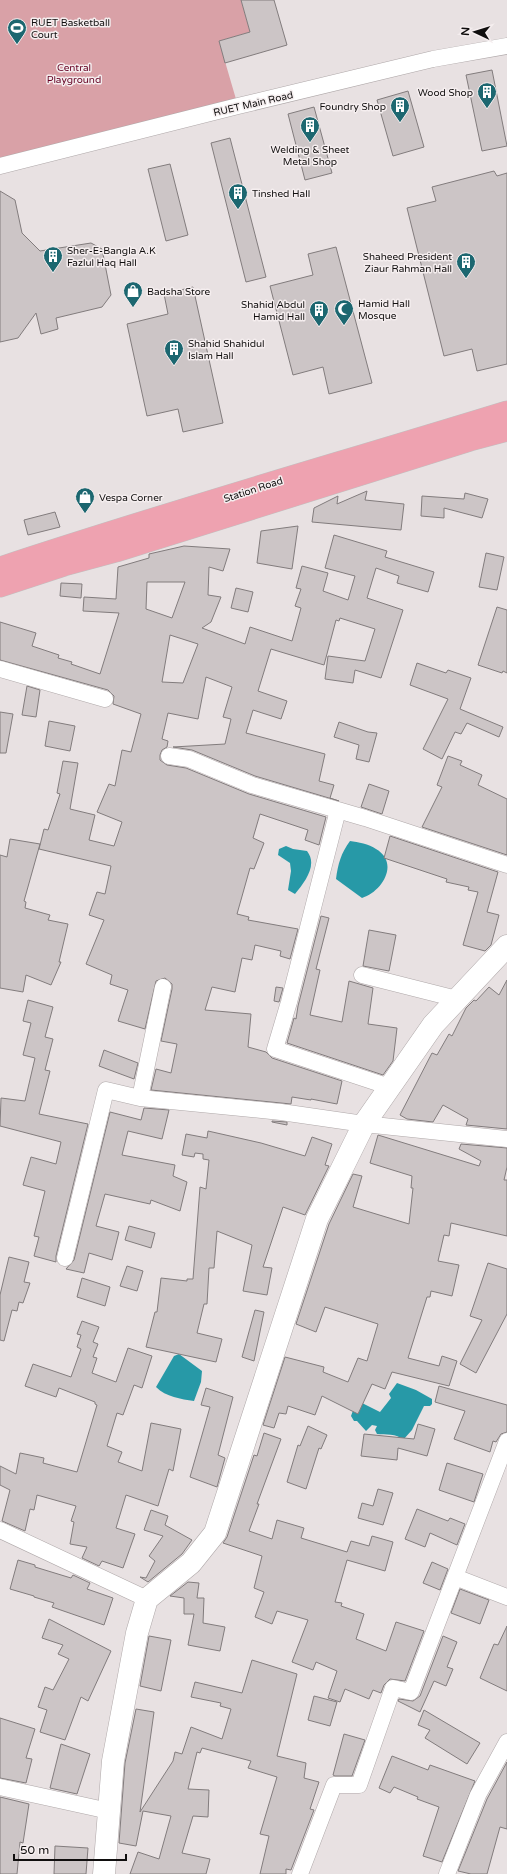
<svg xmlns="http://www.w3.org/2000/svg" width="507" height="1874" viewBox="0 0 507 1874" font-family="'Varela Round',sans-serif">
  <style>
    .green { fill: #d9a1a7 }
    .water { fill: #2799a7 }
    .building { fill: #ccc5c6; stroke: #827c7d; fill-rule: evenodd }
    .lines { fill: none; stroke-linecap: round; stroke-linejoin: round }
    .minor-casing { stroke: #afa8a9; stroke-width: 17 }
    .secondary-casing { stroke: #afa8a9; stroke-width: 23 }
    .primary-casing { stroke: #c1c0c0; stroke-width: 23 }
    .minor { stroke: #fff; stroke-width: 16 }
    .secondary { stroke: #fff; stroke-width: 22 }
    .primary { stroke: #eea2b0; stroke-width: 22 }
    .labels { text-anchor: middle; stroke-width: 3; stroke-linejoin: round; paint-order: stroke }
    .poi-label { font-size: 10px; fill: #100e0e; stroke: #f5eeef; text-anchor: start }
    .park-label { font-size: 10px; fill: #640022; stroke: #f5eeef }
    .street-label { font-size: 10px; fill: #100e0e; stroke: #f5eeef }
  </style>
  <rect width="100%" height="100%" fill="#e8e1e2"/>
  <path class="green" d="M0,0H241L250,32L219,41L238,106L0,166Z"/>
  <path class="water" d="M350,841C358,842 369,844 376,849C400,863 382,892 362,898L336,879C338,864 341,853 350,841Z
    M286,846L293,849L307,851C318,865 305,882 295,894L288,890L291,871L290,863L278,855L279,849Z
    M179,1354L202,1371L201,1382L194,1401C181,1399 166,1397 156,1387L174,1356Z
    M397,1383L416,1390L432,1399V1404L430,1406H424L412,1430L403,1440C397,1433 385,1435 377,1434L375,1430L377,1426L372,1425L366,1431L357,1421H354L351,1416L355,1405L362,1403L380,1412L391,1398L389,1394Z"/>
  <path class="building" d="M241,0H274L287,45L225,63L219,41L250,32Z
    M492,70L507,146L482,151L466,75Z
    M408,91L424,147L393,156L377,100Z
    M314,107L332,173L305,180L288,114Z
    M230,138L266,277L246,282L211,143Z
    M170,164L188,235L166,241L148,169Z
    M494,171L497,176L507,173V364L477,371L472,349L444,356L407,208L436,201L432,187Z
    M0,191L15,200L22,233L40,251L91,243L102,249L111,295L102,307L56,318L58,329L41,334L36,313L18,338L0,342Z
    M336,247L372,383L329,394L323,367L293,375L270,286L313,275L308,254Z
    M193,287L223,423L183,432L178,409L147,416L127,324L168,314L164,294Z
    M367,491L365,500L404,504L401,530L312,522L314,508L338,496L337,504Z
    M465,493L488,499L482,518L444,508V518L421,516L422,496L464,499Z
    M55,512L60,527L28,535L24,520Z
    M298,526L292,569L257,563L261,531Z
    M334,535L387,551L385,557L434,572L428,592L397,583L399,576L376,568L367,598L403,610L381,678L355,670L353,683L325,679L328,656L365,661L375,629L340,618L339,621L336,620L324,665L271,649L258,691L287,701L281,719L253,710L246,733L325,754L319,781L334,785L330,798L339,801L255,776L192,750L173,747L225,744L231,719L223,717L232,687L206,677L198,719L168,713L162,739L168,741L167,747L162,750L160,755V760L167,765L186,768L249,794L326,817L319,845L305,840L308,830L260,814L253,838L264,843L254,869L250,868L237,914L249,917L248,920L298,929L290,959L280,956L281,951L255,945L252,960L242,958L235,992L212,987L205,1010L251,1014L248,1047L266,1052L272,1058L342,1081L337,1104L311,1099V1100L292,1097L291,1104L151,1090L156,1069L171,1073L177,1044L161,1041L172,989V984L165,978L156,981L145,1029L118,1021L128,990L110,984L112,975L86,964L104,920L89,915L97,892L105,894L111,866L39,849L44,829L48,830L60,794L57,793L63,761L78,763L70,809L95,815L89,840L114,846L122,822L97,812L109,784L115,786L122,750L131,752L141,714L113,704L114,696L108,690L0,660V622L36,633L32,646L59,655L58,658L72,662L71,664L100,674L119,613L83,611L84,597L116,599L118,567L149,558V554L184,546L230,549L223,571L209,567L208,595L221,597L211,622L202,628L245,644L250,627L292,641L301,608L295,606L301,589L296,588L302,566L328,573L323,591L348,600L355,576L325,568ZM147,582H185L172,618L146,609ZM170,635L198,644L183,683L162,682Z
    M486,553L504,557L497,590L479,587Z
    M61,583L82,584L81,598L60,596Z
    M236,588L253,592L248,612L231,608Z
    M497,607L507,610V673L503,671L502,673L478,665Z
    M417,663L446,673L448,670L471,678L460,709L503,727L499,737L467,723L461,734L455,732L442,759L423,749L448,699L410,685Z
    M27,686L40,690L36,717L22,715Z
    M0,712L13,714L6,753H0Z
    M49,721L75,726L70,751L45,746Z
    M339,722L368,732L377,733L369,762L356,759L359,745L334,737Z
    M448,756L462,761L460,765L482,775L478,785L507,799V855L422,827L442,787L437,785Z
    M369,784L389,791L382,814L361,807Z
    M390,836L498,872L487,912L499,915L491,945L485,951L463,945L478,892L468,890L469,887L446,882L447,879L384,858Z
    M10,839L40,844L24,901L26,902L25,908L50,915L48,920L68,924L59,962H61L51,985L26,975L23,992L0,988V855L7,857Z
    M321,916L329,918L316,969L320,970L310,1015L342,1022L349,981L373,988L368,1024L397,1028L393,1061L383,1075L287,1043L294,1018L296,1019L298,1006Z
    M369,930L396,935L389,971L363,966Z
    M507,980V1129L466,1125L468,1119L443,1105L433,1122L407,1119L400,1115L432,1053L437,1055L449,1034L452,1036L466,1008L474,1000L476,1001L489,987L499,995Z
    M276,987L283,988L279,1002L274,1001Z
    M28,1000L53,1007L45,1037L53,1039L45,1070L50,1071L39,1114L88,1124L56,1256V1262L34,1256L39,1237L34,1236L45,1191L23,1185L31,1157L56,1164L61,1142L0,1126L1,1098L25,1101L35,1058L23,1055L31,1023L23,1021Z
    M104,1050L138,1063L134,1079L99,1066Z
    M144,1108L169,1110L162,1139L128,1131L122,1155L175,1165L173,1176L187,1182L180,1211L151,1200L150,1204L105,1194L96,1226L119,1232L112,1260L89,1253L84,1273L66,1269L74,1260L110,1112L141,1120Z
    M272,1121L287,1122V1125L272,1122Z
    M208,1131L261,1143L305,1156L312,1137L332,1144L325,1165L329,1166L305,1215L283,1207L263,1267L272,1268L267,1295L243,1291L252,1245L217,1231L214,1268H209L207,1304H204L197,1333L222,1339L216,1362L146,1347L155,1312H157L161,1278L187,1281V1279H193L200,1187L206,1189L209,1160L203,1159V1154L195,1153L194,1157L182,1155L186,1134L207,1138Z
    M378,1135L479,1166L481,1161L459,1149L461,1144L507,1148V1167L504,1180H507V1236L451,1223L449,1236L444,1235L438,1261L459,1265L452,1296L431,1291L430,1297H427L408,1358L439,1366L442,1356L457,1361L449,1386L392,1372L385,1389L372,1384L358,1414L322,1396L315,1415L288,1406L286,1414L279,1413L274,1428L263,1425L285,1357L324,1367L323,1372L348,1382L358,1358L367,1361L378,1324L325,1307L316,1332L296,1324L329,1224L353,1174L362,1176L353,1207L409,1224L413,1188H411L412,1176L370,1163Z
    M129,1226L155,1233L151,1248L125,1240Z
    M9,1257L29,1262L24,1282L30,1283L23,1303L19,1302L17,1311L12,1310L4,1341L0,1340V1295Z
    M488,1263L507,1269V1314L476,1373L460,1364L482,1320L470,1316Z
    M127,1266L143,1271L137,1291L120,1286Z
    M82,1278L110,1287L105,1306L77,1297Z
    M255,1310L264,1312L254,1361L242,1357Z
    M82,1321L99,1327L93,1342L98,1344L93,1357L97,1358L92,1373L116,1382L128,1348L152,1356L142,1388L134,1385L123,1415L117,1413L107,1446L122,1452L118,1462L142,1471L151,1423L181,1429L173,1471L169,1469L158,1506L126,1495L116,1528L135,1534L123,1568L102,1561L99,1566L82,1558L87,1547L70,1544L74,1522L71,1521L76,1506L37,1495L34,1510L30,1509L25,1531L2,1521L10,1490L0,1485V1466L16,1474L20,1453L44,1458L43,1463L77,1472L97,1405L95,1404V1402L59,1388L56,1397L25,1386L33,1364L71,1377L81,1349L77,1347L81,1335L77,1334Z
    M439,1386L507,1405V1432L501,1434L496,1442L493,1441L490,1452L454,1439L465,1411L435,1402Z
    M206,1388L233,1397L218,1455L225,1458L217,1487L190,1477L210,1407L201,1405Z
    M418,1424L435,1429L427,1456L398,1448L397,1460L361,1456L364,1434L414,1439Z
    M308,1426L327,1435L321,1449L319,1448L306,1489L287,1482L298,1445L300,1446Z
    M264,1433L281,1439L257,1504H259L249,1531L272,1539L277,1520L304,1528L301,1538L347,1552L351,1541L369,1546L372,1536L393,1542L385,1571L347,1560L335,1602L342,1603L341,1606L364,1614L356,1639L386,1651L396,1622L424,1631L405,1681L390,1679L384,1685L381,1693L373,1690L369,1699L345,1689L340,1702L328,1698L337,1671L316,1662L313,1670L292,1662L308,1620L277,1611L272,1624L255,1617L264,1592L254,1588L262,1556L223,1543L227,1537L254,1455L257,1456Z
    M447,1463L483,1474L474,1502L439,1490Z
    M378,1489L393,1493L383,1525L358,1518L362,1503L373,1506Z
    M417,1509L448,1521L450,1518L465,1524L457,1545L430,1533L425,1547L405,1539Z
    M151,1510L168,1516L165,1525L192,1540L182,1554L148,1582L140,1577L146,1578L155,1561L149,1556L163,1536L144,1530Z
    M18,1560L35,1565V1567L71,1578L73,1575L90,1583L87,1589L113,1598L104,1625L52,1607L54,1603L34,1597V1596L10,1589Z
    M432,1562L448,1569L440,1590L423,1583Z
    M188,1582L199,1583L197,1598H204L203,1623L225,1627L220,1651L188,1645L194,1614H184V1598L170,1596Z
    M460,1589L489,1600L480,1624L451,1613Z
    M49,1619L111,1651L88,1701L81,1697L65,1740L40,1732L47,1710L38,1707L45,1687L53,1690L69,1659L58,1654L63,1645L42,1638Z
    M507,1626V1691L480,1678L494,1644L498,1645Z
    M149,1636L171,1640L161,1691L140,1686Z
    M443,1636L457,1642L447,1667L453,1669L446,1686L434,1681L420,1712L398,1701L399,1699L413,1701L420,1696Z
    M252,1660L297,1674L277,1756L306,1763L304,1778L319,1782L310,1809L314,1810L291,1870L286,1869V1874H260L269,1836L260,1834L277,1777L248,1768L251,1761L202,1748L200,1753L197,1752L188,1789L209,1790L208,1817L193,1816L182,1853L210,1859L206,1874H130L138,1852L159,1859L171,1816L143,1811L136,1846L119,1843L125,1763L136,1709L154,1712L140,1812L173,1761L175,1752L182,1754L191,1727L222,1739L231,1709L220,1706L221,1703L191,1697L195,1682L242,1693Z
    M314,1696L337,1702L330,1726L308,1720Z
    M424,1710L480,1743L467,1764L425,1738L430,1730L418,1725Z
    M0,1718L35,1729L26,1758L32,1759L26,1783L0,1778Z
    M344,1734L365,1740L352,1776H335L333,1775Z
    M61,1744L90,1754L77,1794L50,1788Z
    M392,1756L428,1770L430,1765L475,1781L442,1862L423,1856L439,1807L417,1799L418,1797L394,1787L390,1793L379,1788Z
    M507,1762V1829L500,1827L487,1874H471L458,1871L487,1799Z
    M0,1797L29,1804L23,1843L20,1842L17,1874H0Z
    M55,1846L88,1848L86,1874H54Z"/>
  <g class="lines">
    <g class="minor-casing">
      <path id="minor" d="M0,166L238,106L433,59L507,46
        M0,669L105,699
        M169,756L189,759L252,785L365,818L507,865
        M338,810L289,1002L275,1049L390,1087
        M362,975L457,999
        M140,1098L163,987
        M65,1258L106,1090L140,1098L281,1112L364,1124L507,1139
        M0,1530L147,1599
        M455,1577L507,1597
        M0,1787L109,1811
        M300,1874L334,1785H359L393,1688L411,1692L507,1441
        M447,1874L478,1795L507,1742"/>
    </g>
    <g class="secondary-casing">
      <path id="secondary" d="M104,1874L113,1761L137,1633L147,1599L191,1563L215,1533L317,1219L364,1124L433,1025L507,946"/>
    </g>
    <g class="primary-casing">
      <path id="primary" d="M0,568C168,512 338,464 507,412
        M0,586L64,565L116,551L470,440L507,430"/>
    </g>
    <use href="#minor" class="minor"/>
    <use href="#secondary" class="secondary"/>
    <use href="#primary" class="primary"/>
  </g>
  <defs>
    <g id="stadium-pin" transform="scale(1)"><path d="M0 17L-7.5 6A9.5 9.5 0 1 1 7.5 6Z" fill="#1c6770" stroke="#f5eeef"/><path d="M0-5a6.5 5 0 1 0 0 10a6.5 5 0 1 0 0-10ZM-3.5-1.8h7v3.6h-7Z" fill="#fff"/></g>
    <g id="building-pin" transform="scale(1)"><path d="M0 17L-7.5 6A9.5 9.5 0 1 1 7.5 6Z" fill="#1c6770" stroke="#f5eeef"/><path d="M-4-6H4V6H1V3H-1V6H-4ZM-2.5-4.3h1.7v1.8h-1.7ZM.8-4.3h1.7v1.8H.8ZM-2.5-1h1.7V.8h-1.7ZM.8-1h1.7V.8H.8Z" fill="#fff"/></g>
    <g id="shop-pin" transform="scale(1)"><path d="M0 17L-7.5 6A9.5 9.5 0 1 1 7.5 6Z" fill="#1c6770" stroke="#f5eeef"/><path d="M-5-2.5h2.3a2.7 3.5 0 0 1 5.4 0H5L5.5 6h-11ZM-1.5-2.5h3a1.5 2.3 0 0 0-3 0Z" fill="#fff"/></g>
    <g id="mosque-pin" transform="scale(1)"><path d="M0 17L-7.5 6A9.5 9.5 0 1 1 7.5 6Z" fill="#1c6770" stroke="#f5eeef"/><path d="M3.5-4.9A6 6 0 1 0 3.5 4.9A5 5 0 1 1 3.5-4.9Z" fill="#fff"/></g>
  </defs>
  <g fill-rule="evenodd">
    <use href="#stadium-pin" x="17" y="28"/>
    <use href="#building-pin" x="487" y="92"/>
    <use href="#building-pin" x="400" y="106"/>
    <use href="#building-pin" x="310" y="126"/>
    <use href="#building-pin" x="238" y="193"/>
    <use href="#building-pin" x="53" y="256"/>
    <use href="#building-pin" x="466" y="262"/>
    <use href="#shop-pin" x="133" y="291"/>
    <use href="#mosque-pin" x="344" y="309"/>
    <use href="#building-pin" x="319" y="310"/>
    <use href="#building-pin" x="174" y="349"/>
    <use href="#shop-pin" x="85" y="497"/>
  </g>
  <g class="labels">
    <g class="poi-label">
      <text x="31" y="26">RUET Basketball<tspan x="31" dy="12">Court</tspan></text>
      <text x="473" y="96" text-anchor="end">Wood Shop</text>
      <text x="386" y="110" text-anchor="end">Foundry Shop</text>
      <text x="310" y="153" text-anchor="middle">Welding &amp; Sheet<tspan x="310" dy="12">Metal Shop</tspan></text>
      <text x="252" y="197">Tinshed Hall</text>
      <text x="67" y="254">Sher-E-Bangla A.K<tspan x="67" dy="12">Fazlul Haq Hall</tspan></text>
      <text x="452" y="260" text-anchor="end">Shaheed President<tspan x="452" dy="12">Ziaur Rahman Hall</tspan></text>
      <text x="147" y="295">Badsha Store</text>
      <text x="358" y="307">Hamid Hall<tspan x="358" dy="12">Mosque</tspan></text>
      <text x="305" y="308" text-anchor="end">Shahid Abdul<tspan x="305" dy="12">Hamid Hall</tspan></text>
      <text x="188" y="347">Shahid Shahidul<tspan x="188" dy="12">Islam Hall</tspan></text>
      <text x="99" y="501">Vespa Corner</text>
    </g>
    <g class="park-label">
      <text x="74" y="71">Central<tspan x="74" dy="12">Playground</tspan></text>
    </g>
    <g class="street-label">
      <text transform="translate(253 103) rotate(-13)" y="4">RUET Main Road</text>
      <text transform="translate(253 489) rotate(-18)" y="4">Station Road</text>
    </g>
  </g>
  <g transform="translate(475 32) rotate(274)" stroke="#f5eeef" stroke-width="3" paint-order="stroke">
  <path d="M0-3L7 15L0 10L-7 15Z" fill="#100e0e"/>
  <text y="-6" font-size="11" font-weight="bold" text-anchor="middle" fill="#100e0e">N</text>
  </g>
  <path d="M14 1854v6h112v-6" fill="none" stroke="#100e0e" stroke-width="2"/>
  <text x="20" y="1854" font-size="12" fill="#100e0e" stroke="#f5eeef" stroke-width="3" paint-order="stroke">50 m</text>
</svg>
